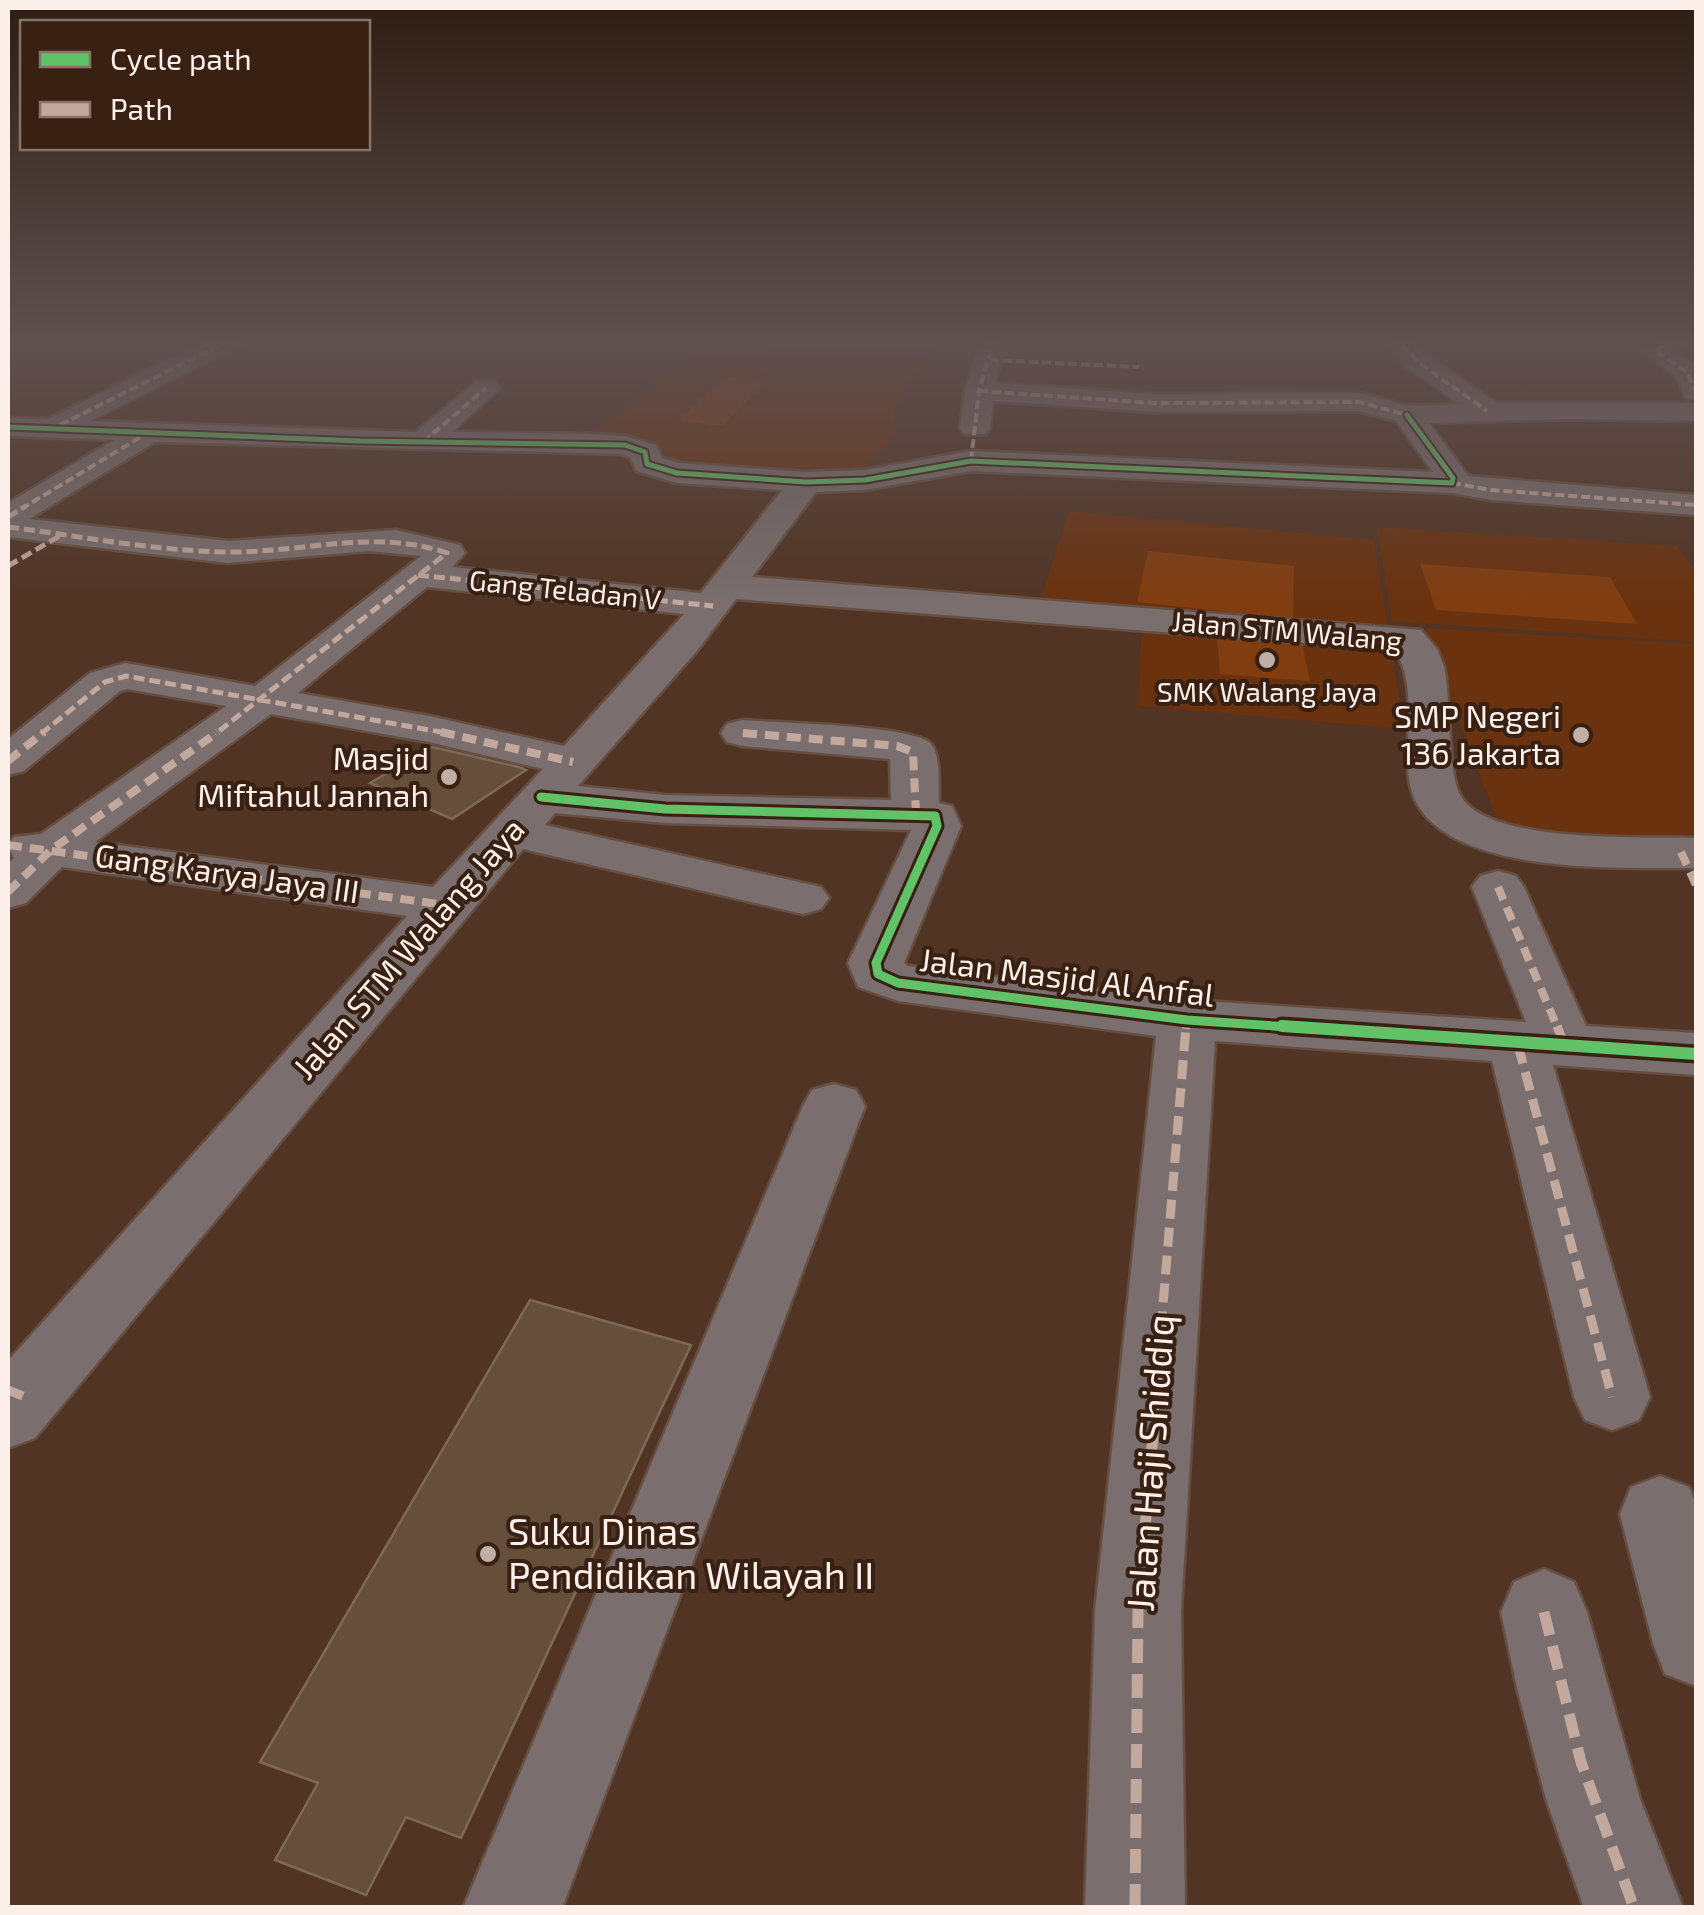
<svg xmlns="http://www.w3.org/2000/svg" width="1704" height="1915" viewBox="0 0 1704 1915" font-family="'Exo 2',sans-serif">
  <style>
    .built { fill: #6a320f }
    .green { fill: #813d10 }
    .building { fill: #654e3a; stroke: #7e6856; stroke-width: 2.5 }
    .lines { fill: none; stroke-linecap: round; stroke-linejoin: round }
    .street-casing { stroke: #664f42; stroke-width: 5 }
    .street { fill: #7a6f6e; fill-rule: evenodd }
    .quiet-far4 { stroke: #c3a89e; stroke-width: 4; stroke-dasharray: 9 4; stroke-linecap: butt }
    .quiet-far3 { stroke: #c3a89e; stroke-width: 5; stroke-dasharray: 11 5; stroke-linecap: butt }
    .quiet-far2 { stroke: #c3a89e; stroke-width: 8; stroke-dasharray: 14 8; stroke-linecap: butt }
    .quiet-far1 { stroke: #c3a89e; stroke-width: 9; stroke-dasharray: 19 9; stroke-linecap: butt }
    .quiet { stroke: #c3a89e; stroke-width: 11; stroke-dasharray: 24 11; stroke-linecap: butt }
    .cycleway-far2-casing { stroke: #382013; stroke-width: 9 }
    .cycleway-far1-casing { stroke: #382013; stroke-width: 15 }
    .cycleway-casing { stroke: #382013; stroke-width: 19 }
    .cycleway-far2 { stroke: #61c268; stroke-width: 5 }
    .cycleway-far1 { stroke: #61c268; stroke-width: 9 }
    .cycleway { stroke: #61c268; stroke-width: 12 }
    .poi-dot { fill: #c1aea4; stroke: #382013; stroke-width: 4 }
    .labels { text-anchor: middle; stroke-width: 8; stroke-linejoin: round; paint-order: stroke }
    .far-street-label { font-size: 28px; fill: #fdefe9; stroke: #382013 }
    .far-poi-label { font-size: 28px; fill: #fdefe9; stroke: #382013 }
    .poi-label { font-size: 32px; fill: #fdefe9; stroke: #382013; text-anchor: end }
    .street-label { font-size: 32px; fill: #fdefe9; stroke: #382013 }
    .near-street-label { font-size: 38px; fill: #fdefe9; stroke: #382013 }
    .near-poi-label { font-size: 38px; fill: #fdefe9; stroke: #382013; text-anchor: start }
  </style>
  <rect width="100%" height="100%" fill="#513423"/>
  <path class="built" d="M774,335H943L894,410L896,436L859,474L801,481L651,479L603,443L586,440L695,350L755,355Z
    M1069,511L1374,540L1404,729L1138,706L1142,615L1039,605Z
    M1377,527L1677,546L1696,572V642L1392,621Z
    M1423,628L1696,644V841L1500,827Z"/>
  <path class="green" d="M724,377L766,380L723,426L678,421Z
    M1148,551L1294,566L1293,619L1137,602Z
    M1420,564L1610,577L1637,624L1436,610Z
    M1217,637L1302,643L1310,681L1220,674Z"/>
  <path class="building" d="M432,747L519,767L526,770L452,819L370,783Z
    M530,1300L691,1345L461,1838L406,1817L366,1895L275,1860L318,1783L260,1762Z"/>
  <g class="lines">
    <g class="street-casing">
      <path id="street" d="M219,335H253L249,341L90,421L416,432L476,382H496L500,388L452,432L595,434L625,436L656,445L662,458L679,463L806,472L865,470L971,451L1433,472L1396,421L1358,411L1154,412L993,401L990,428L986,434H964L960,428L965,391L982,335H1008L995,383L1154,394L1359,393L1408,406L1459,404L1407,367L1381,335H1408L1427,355L1496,403H1696V421L1571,419L1429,423L1468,476L1696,495V515L1491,500L1452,493L971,471L865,490L816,492L752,577L1421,630L1437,649L1444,666C1451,699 1447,770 1460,795C1487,845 1646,836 1696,838V868C1623,867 1422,879 1409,779C1404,739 1418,686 1395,650L736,599L696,652L578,786L665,795L891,800L890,759L743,746L727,742L721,733L727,724L743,720C778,723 906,725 929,742C942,752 938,787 939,803L952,806L961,826L904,963L908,966L1187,1000L1526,1022L1472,887L1480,876L1498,871L1516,876L1524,887L1586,1026L1696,1033V1075L1553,1065L1650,1397L1639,1420L1612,1430L1585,1420L1574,1397L1492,1061L1215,1041L1181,1611L1185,1908H1085L1095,1611L1156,1036L898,1001L858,987L848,963L911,830L665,823L555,813L545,825L821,887L829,898L821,909L803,914L523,849L35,1438L8,1448V1361L407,916L62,867L26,903L8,908V864L14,858L8,847L14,837L41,834L226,706L127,689L120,691L24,771L8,775V739L90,673L126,663L255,686L421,556L369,551L228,563L8,537V503L114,440L8,436V418L48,419ZM155,442L621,454L630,457L636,471L677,483L782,490L701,593L452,567L465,553L460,545L396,530L228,541L29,519ZM427,587L684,614L564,746L429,716L298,693ZM271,714L429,742L543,769L433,887L95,842Z
        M1666,335H1696V341L1674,351L1696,366V401L1686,398L1675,376L1642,350Z
        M834,1084L856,1090L865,1106L562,1908H463L803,1106L812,1090Z
        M1660,1476L1689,1487L1696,1505V1686L1665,1674L1653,1643L1620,1514L1631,1487Z
        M1544,1569L1574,1582L1587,1612L1640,1799L1683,1908H1584L1546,1799L1517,1688L1501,1612L1514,1582Z"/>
    </g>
    <use href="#street" class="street"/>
    <path class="quiet-far4" d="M1394,335L1417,361L1487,411
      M1688,335L1655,350L1687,372L1696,392
      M990,360L1139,367
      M979,391L1154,403L1359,402L1407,415
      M60,425L240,335
      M423,442L486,388
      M971,461L979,391L995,335
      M1452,483L1491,490L1696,505
      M21,509L144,435"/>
    <path class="quiet-far3" d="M8,517L26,506
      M8,527C81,536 154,551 228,552C302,553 374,528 447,553L215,734
      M8,566L63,534
      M418,575L713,606
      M743,733L759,734
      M41,734L105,682L126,676L452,734"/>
    <path class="quiet-far2" d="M441,732L573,762
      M743,733L897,746L913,752L916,814
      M8,761L44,732
      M8,845L446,905
      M1681,852L1696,885
      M1498,887L1558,1029
      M8,892L51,850L218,732
      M1186,1029L1187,1020"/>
    <path class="quiet-far1" d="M1557,1026L1565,1046
      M1518,1045L1612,1397
      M8,1390L23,1396
      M1154,1414L1186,1026"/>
    <path class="quiet" d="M1544,1612L1581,1762L1634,1908
      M1135,1908L1138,1611L1155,1411"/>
    <g class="cycleway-far2-casing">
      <path id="cycleway-far2" d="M8,427L360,441L625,445L645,452L647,464L677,473L806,482L865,480L971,461L1452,483L1453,478L1407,415"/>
    </g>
    <g class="cycleway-far1-casing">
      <path id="cycleway-far1" d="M541,797L665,809L935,816L937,826L876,963L878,974L898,983L1187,1020L1319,1029"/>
    </g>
    <g class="cycleway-casing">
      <path id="cycleway" d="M1282,1026L1696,1054"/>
    </g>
    <use href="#cycleway-far2" class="cycleway-far2"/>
    <use href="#cycleway-far1" class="cycleway-far1"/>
    <use href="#cycleway" class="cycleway"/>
  </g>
  <linearGradient id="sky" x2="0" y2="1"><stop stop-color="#2d1d13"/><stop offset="0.56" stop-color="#5f5050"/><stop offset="1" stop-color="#5f5050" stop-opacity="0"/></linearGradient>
  <rect width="1704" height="603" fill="url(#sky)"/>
  <g class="poi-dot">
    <circle cx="1267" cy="660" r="10"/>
    <circle cx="1581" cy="735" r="10"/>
    <circle cx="449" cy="777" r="10"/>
    <circle cx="488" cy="1554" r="10"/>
  </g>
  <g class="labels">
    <g class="far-street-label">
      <text transform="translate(565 590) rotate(6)" y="10">Gang Teladan V</text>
      <text transform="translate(1287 631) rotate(5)" y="10">Jalan STM Walang</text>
    </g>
    <g class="far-poi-label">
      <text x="1267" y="702">SMK Walang Jaya</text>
    </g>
    <g class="poi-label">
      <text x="1561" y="728">SMP Negeri<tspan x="1561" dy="37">136 Jakarta</tspan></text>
      <text x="429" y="770">Masjid<tspan x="429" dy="37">Miftahul Jannah</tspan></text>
    </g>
    <g class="street-label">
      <text transform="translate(227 874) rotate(8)" y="11">Gang Karya Jaya III</text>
      <text transform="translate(409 949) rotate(-49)" y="11">Jalan STM Walang Jaya</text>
      <text transform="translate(1067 978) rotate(7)" y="11">Jalan Masjid Al Anfal</text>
    </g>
    <g class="near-street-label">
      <text transform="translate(1151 1463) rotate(-86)" y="13">Jalan Haji Shiddiq</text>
    </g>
    <g class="near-poi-label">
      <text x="508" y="1545">Suku Dinas<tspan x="508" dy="44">Pendidikan Wilayah II</tspan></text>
    </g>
  </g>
  <rect width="1704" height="1915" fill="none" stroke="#fdefe9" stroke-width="20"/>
  <rect x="20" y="20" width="350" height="130" fill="#382013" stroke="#877369" stroke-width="2.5"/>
  <rect x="40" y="52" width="50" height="15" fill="#61c268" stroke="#877369" stroke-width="2.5"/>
  <text x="110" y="70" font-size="30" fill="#fdefe9">Cycle path</text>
  <rect x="40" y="102" width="50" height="15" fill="#c3a89e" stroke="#877369" stroke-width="2.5"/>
  <text x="110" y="120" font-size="30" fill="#fdefe9">Path</text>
</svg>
